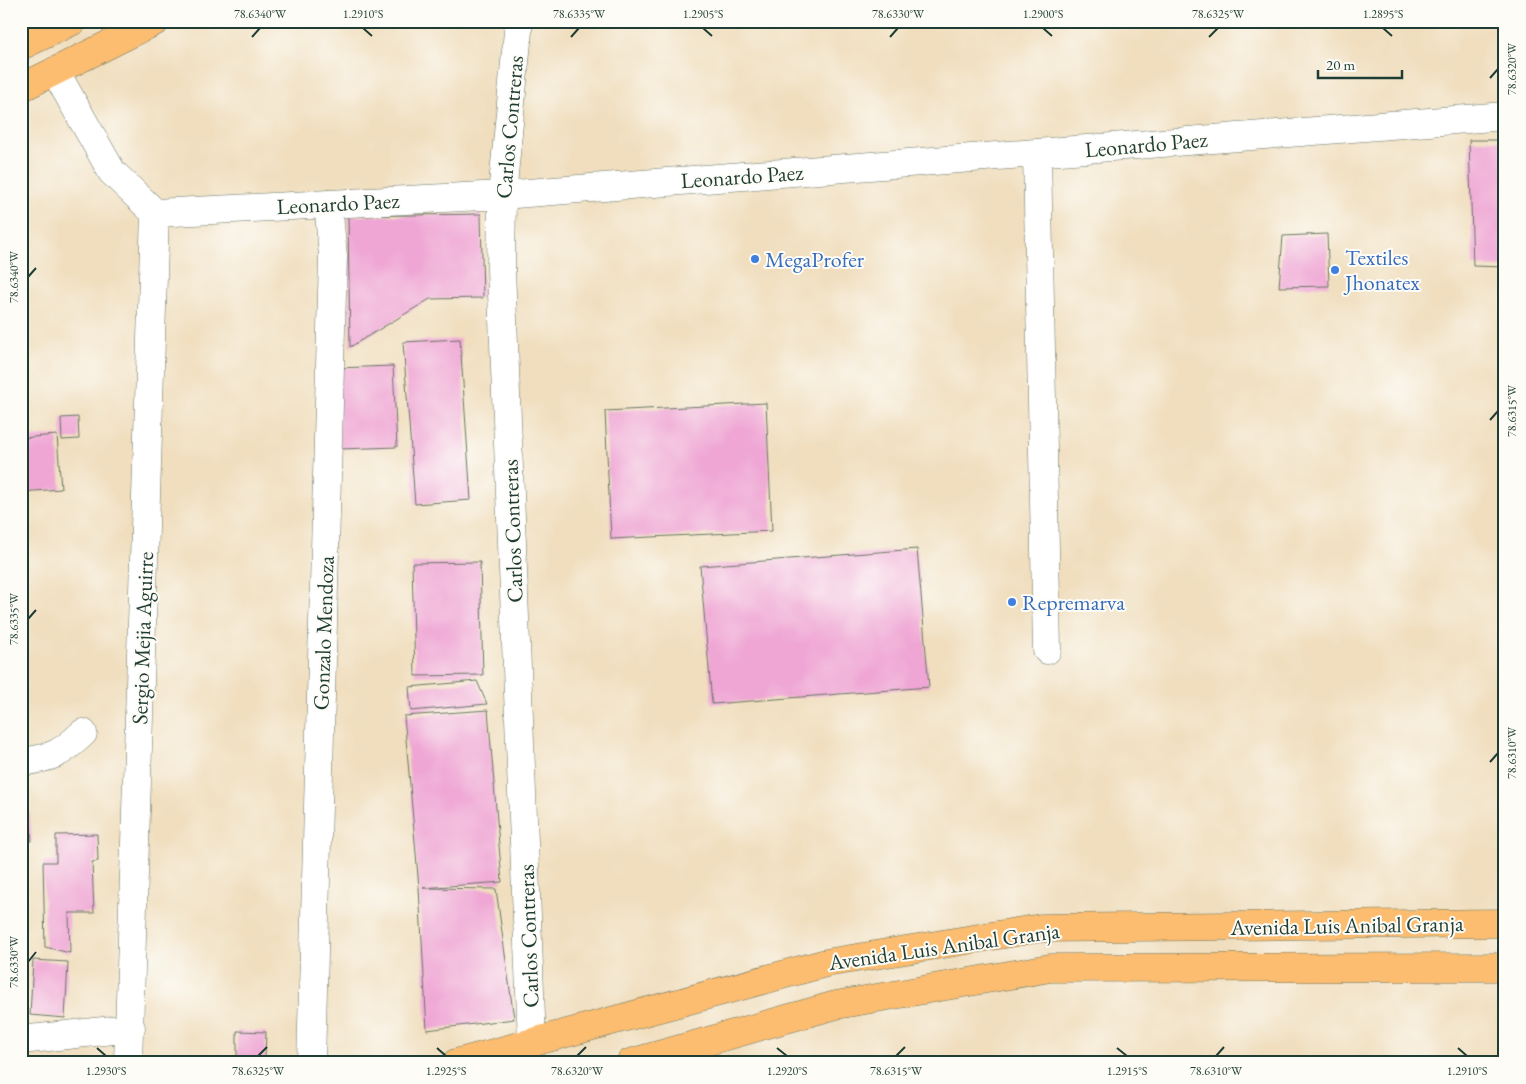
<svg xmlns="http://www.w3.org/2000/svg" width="1526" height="1084" viewBox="0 0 1526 1084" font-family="'EB Garamond',serif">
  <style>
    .building { fill: #efa6d4 }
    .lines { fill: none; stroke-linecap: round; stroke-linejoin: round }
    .minor-casing { stroke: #687564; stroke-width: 29 }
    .major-casing { stroke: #687564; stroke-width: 29 }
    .highway-casing { stroke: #687564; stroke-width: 29 }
    .minor { stroke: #fff; stroke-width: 28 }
    .major { stroke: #fcbd6f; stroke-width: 28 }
    .highway { stroke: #fcbd6f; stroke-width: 28 }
    .ticks { fill: none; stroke: #1f3d34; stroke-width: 2 }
    .shop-dot { fill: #3f7fe0; stroke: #fdfcf7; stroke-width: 2 }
    .labels { text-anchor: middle; stroke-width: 4; stroke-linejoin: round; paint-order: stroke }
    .street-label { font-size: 22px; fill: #1f3d34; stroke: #fdfcf7 }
    .shop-label { font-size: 22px; fill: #366cbe; stroke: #fdfcf7; text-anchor: start }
    .neatline { fill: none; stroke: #1f3d34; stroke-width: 2 }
    .ticks-label { font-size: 12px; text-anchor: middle; fill: #1f3d34 }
  </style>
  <rect width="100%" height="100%" fill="#fdfcf7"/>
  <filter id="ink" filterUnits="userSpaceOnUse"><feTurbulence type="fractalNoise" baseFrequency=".02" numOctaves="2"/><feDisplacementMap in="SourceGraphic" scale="10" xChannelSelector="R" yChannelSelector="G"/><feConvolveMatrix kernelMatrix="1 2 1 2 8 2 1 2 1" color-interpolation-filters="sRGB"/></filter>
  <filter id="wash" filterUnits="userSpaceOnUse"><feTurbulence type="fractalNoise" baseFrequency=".0096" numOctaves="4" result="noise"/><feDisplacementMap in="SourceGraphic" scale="20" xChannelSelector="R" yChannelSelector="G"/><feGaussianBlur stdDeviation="1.12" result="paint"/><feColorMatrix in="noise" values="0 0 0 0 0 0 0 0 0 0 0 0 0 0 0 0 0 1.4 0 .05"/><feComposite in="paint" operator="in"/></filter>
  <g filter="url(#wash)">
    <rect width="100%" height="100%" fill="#f0debe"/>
    <g id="blocks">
      <path class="building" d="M1469,140H1505V267L1473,266Z
        M481,214L483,298L430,299L350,347L348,216Z
        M1327,234L1329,286L1279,287L1283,236Z
        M460,339L471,500L415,504L403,342Z
        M393,366L397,447L340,449L336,368Z
        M766,403L772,531L611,539L605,411Z
        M78,417L79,439L62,440L61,418Z
        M57,435L61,489L21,492V438Z
        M917,549L929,687L712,704L700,566Z
        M480,562L483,675L415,676L412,563Z
        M477,681L487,704L411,711L409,687Z
        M488,710L502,882L423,888L496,889L514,1019L427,1030L419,888L404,716Z
        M21,808H29L32,841L21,843Z
        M97,834L98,861L92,862L94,913H69L70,953L45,947L43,862H56V835Z
        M33,960L68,962L65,1018L30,1015Z
        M237,1031L266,1032L265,1058L237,1057Z"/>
    </g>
  </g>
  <g filter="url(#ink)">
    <use href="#blocks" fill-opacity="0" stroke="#687564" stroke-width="1"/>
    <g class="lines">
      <g class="minor-casing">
        <path id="minor" d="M519,21L502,195L501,269L532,1042
          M55,71L112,172L155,213L502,195L1505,116
          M1037,153L1047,650
          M21,762C52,758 61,754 83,733
          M21,1040L131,1028
          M128,1063L155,213
          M311,1063L333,256L328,204"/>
      </g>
      <g class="major-casing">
        <path id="major" d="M456,1063L826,963L1041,928L1505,923
          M630,1063L836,1005L1050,968L1505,967"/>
      </g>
      <g class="highway-casing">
        <path id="highway" d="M21,46L73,21
          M21,88L156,21"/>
      </g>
      <use href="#minor" class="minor"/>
      <use href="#major" class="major"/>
      <use href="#highway" class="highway"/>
    </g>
  </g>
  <path class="ticks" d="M363,28L372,36M703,28L712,36M1043,28L1052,36M1383,28L1392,36M252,37L260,28M571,37L579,28M890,37L898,28M1209,37L1218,28M1490,78L1498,69M28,277L36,268M1490,420L1498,411M28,619L36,610M1490,762L1498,753M28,962L36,952M97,1048L106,1056M437,1048L446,1056M777,1048L787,1056M1117,1048L1127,1056M1458,1048L1467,1056M258,1056L267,1047M577,1056L586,1047M896,1056L905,1047M1216,1056L1224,1047"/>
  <g class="shop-dot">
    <circle cx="755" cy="259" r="5"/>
    <circle cx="1335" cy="270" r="5"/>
    <circle cx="1012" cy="602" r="5"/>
  </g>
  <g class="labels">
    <g class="street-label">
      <text transform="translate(509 127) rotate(-85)" y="8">Carlos Contreras</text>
      <text transform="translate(1146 144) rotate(-5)" y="8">Leonardo Paez</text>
      <text transform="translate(742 176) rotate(-4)" y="8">Leonardo Paez</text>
      <text transform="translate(338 203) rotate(-3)" y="8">Leonardo Paez</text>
      <text transform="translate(512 531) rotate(-92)" y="8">Carlos Contreras</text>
      <text transform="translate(323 633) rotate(-88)" y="8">Gonzalo Mendoza</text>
      <text transform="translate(142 638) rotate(-88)" y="8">Sergio Mejia Aguirre</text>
      <text transform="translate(1347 925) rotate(-1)" y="8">Avenida Luis Anibal Granja</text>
      <text transform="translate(528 936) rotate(-92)" y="8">Carlos Contreras</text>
      <text transform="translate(944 946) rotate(-8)" y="8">Avenida Luis Anibal Granja</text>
    </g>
    <g class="shop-label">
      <text x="1345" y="265">Textiles<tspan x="1345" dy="25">Jhonatex</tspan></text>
      <text x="765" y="267">MegaProfer</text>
      <text x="1022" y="610">Repremarva</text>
    </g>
  </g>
  <rect width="1526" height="1084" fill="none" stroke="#fdfcf7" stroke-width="55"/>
  <path d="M1318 70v8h84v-8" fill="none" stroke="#1f3d34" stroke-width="2.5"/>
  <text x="1326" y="70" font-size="15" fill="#1f3d34" stroke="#fdfcf7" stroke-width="4" paint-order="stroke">20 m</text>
  <rect x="28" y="28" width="1470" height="1028" class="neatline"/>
  <g class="ticks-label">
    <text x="260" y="18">78.6340°W</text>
    <text x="363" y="18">1.2910°S</text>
    <text x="579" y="18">78.6335°W</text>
    <text x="703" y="18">1.2905°S</text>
    <text x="898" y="18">78.6330°W</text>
    <text x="1043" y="18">1.2900°S</text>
    <text x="1218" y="18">78.6325°W</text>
    <text x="1383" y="18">1.2895°S</text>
    <text transform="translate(1512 69) rotate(-90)" y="4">78.6320°W</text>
    <text transform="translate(14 277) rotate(-90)" y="4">78.6340°W</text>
    <text transform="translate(1512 411) rotate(-90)" y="4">78.6315°W</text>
    <text transform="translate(14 619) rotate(-90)" y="4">78.6335°W</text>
    <text transform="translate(1512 753) rotate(-90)" y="4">78.6310°W</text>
    <text transform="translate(14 962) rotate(-90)" y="4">78.6330°W</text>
    <text x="106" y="1075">1.2930°S</text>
    <text x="258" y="1075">78.6325°W</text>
    <text x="446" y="1075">1.2925°S</text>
    <text x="577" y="1075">78.6320°W</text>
    <text x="787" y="1075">1.2920°S</text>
    <text x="896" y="1075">78.6315°W</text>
    <text x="1127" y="1075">1.2915°S</text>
    <text x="1216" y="1075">78.6310°W</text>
    <text x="1467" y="1075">1.2910°S</text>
  </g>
</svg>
